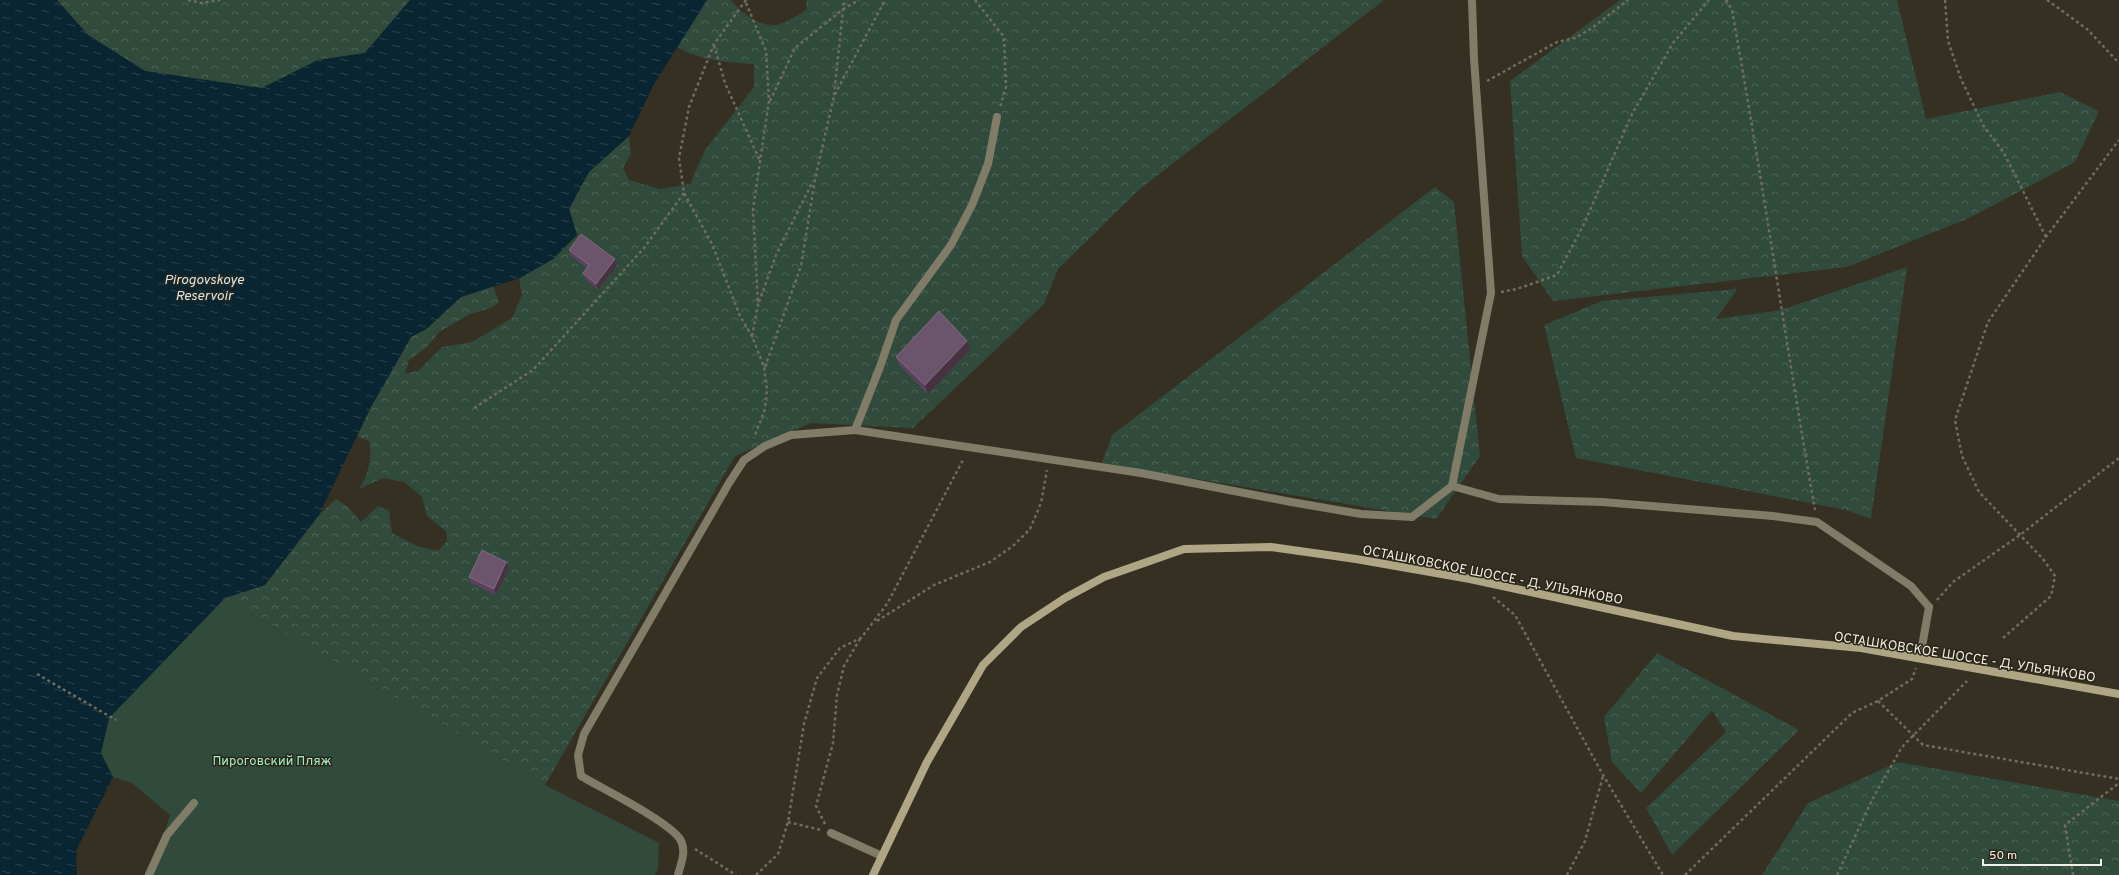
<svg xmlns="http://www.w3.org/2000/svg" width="2119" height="875" viewBox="0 0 2119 875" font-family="Overpass,sans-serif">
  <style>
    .forest { fill: url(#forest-crowns) }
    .green { fill: #304b3c }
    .water { fill: url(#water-ripples) }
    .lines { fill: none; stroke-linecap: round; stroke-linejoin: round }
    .path { stroke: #706c5e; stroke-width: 2.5; stroke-dasharray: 3 3; stroke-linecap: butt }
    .lane { stroke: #817c68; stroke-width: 8 }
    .street { stroke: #817c68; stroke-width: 8 }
    .secondary { stroke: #afa686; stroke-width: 8 }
    .wall { fill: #5c415f }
    .shaded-wall { fill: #463240 }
    .building { fill: #6c546d; stroke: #816c80 }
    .labels { text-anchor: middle; stroke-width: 3; stroke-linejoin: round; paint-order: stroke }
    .street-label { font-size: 13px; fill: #f2efe5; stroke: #2b2617 }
    .park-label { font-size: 13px; fill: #a1eec4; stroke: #2b2617 }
    .water-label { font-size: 14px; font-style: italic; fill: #cae8f8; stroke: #2b2617 }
  </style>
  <defs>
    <pattern id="forest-crowns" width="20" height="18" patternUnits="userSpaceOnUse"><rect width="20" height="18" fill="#304b3c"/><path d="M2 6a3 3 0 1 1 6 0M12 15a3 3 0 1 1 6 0" fill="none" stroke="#4e6558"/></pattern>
    <pattern id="water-ripples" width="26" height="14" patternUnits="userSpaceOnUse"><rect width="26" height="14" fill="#092531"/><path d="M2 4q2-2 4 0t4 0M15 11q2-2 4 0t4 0" fill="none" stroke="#2d454f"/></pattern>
  </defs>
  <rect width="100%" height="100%" fill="#353021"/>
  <path class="forest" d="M57,0H410L365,53L318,60L262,88L145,71L88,35Z
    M707,0H731C741,12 758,27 776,25C786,24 798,14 807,10L806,0H1384L1140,189L1058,269L1044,304L913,428L811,423L735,456L545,785L225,598L265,585L319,515L336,499L348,507L361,522L378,506L389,511L392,533L417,546L438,551L447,541L446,531L427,516L422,497L404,482L383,478L359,489C368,475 373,457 369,441L357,436L371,407L411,337L427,329L461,297L493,286L499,302L491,308L470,314L439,332L427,347L409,360L405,373L418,371L442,347L472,342L512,318L522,295L519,278L553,259L577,235L569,209L589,172L629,136L631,154L623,168L629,180L660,189L690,184L705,150L754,87V64C726,62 702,61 677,47Z
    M1620,0H1897L1926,119L2060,92L2099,111L2075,162L1967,219L1847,267L1553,301L1522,256L1510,81Z
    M1435,187L1454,202L1480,456L1436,519L1102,463L1112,435Z
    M1907,267L1871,519L1846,510L1576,458L1544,325L1602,301L1737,289L1716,319L1781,310Z
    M1657,653L1799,730L1672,855L1646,808L1726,732L1712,710L1641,793L1612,762L1604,717Z
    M1898,762L2119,801V875H1762L1808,803Z"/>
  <path class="green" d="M225,598L545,785L659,843L658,869L655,875H144C152,855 164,836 170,815L132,783L113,777L101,753L109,718Z"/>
  <path class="water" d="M0,0H57L88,35L145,71L262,88L318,60L365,53L410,0H707L653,86L629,136L589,172L569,209L577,235L553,259L520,278L461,297L426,329L411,337L371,407L319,515L265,585L225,598L109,718L101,753L113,777L76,851L77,875H0Z"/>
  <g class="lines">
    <path class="path" d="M188,0L201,3L220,0
      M746,0L714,44L689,107L679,158L684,193L712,244L740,316L752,336L764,367L767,390L765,409L754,438
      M975,0L1004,37L1006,87L1000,107
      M1726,0L1732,10C1762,177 1786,344 1815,510
      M1945,0L1948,41L1961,79L1983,125L2004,153L2046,237
      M2047,0L2087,29L2119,63
      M746,3L766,51L769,101L753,209L758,305L752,336
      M714,45L725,83L760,161
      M1487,81L1557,42L1575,38L1592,28L1628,0
      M834,95L844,0
      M770,101L795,48L842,10L859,0
      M1501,292L1517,289L1557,275L1583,226L1632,114L1673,43L1709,0
      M759,302L776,255L813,181
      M765,367L801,266L815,179L834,96L885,0
      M474,408L533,370L644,248L684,193
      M1493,597L1515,615L1603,775L1663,875
      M1937,600L1953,582L2020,535L2119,458
      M877,621L934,585L990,562L1013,546L1030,529L1041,503L1047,470
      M2003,638L2051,596L2055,576L2043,559L1979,492L1962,456L1955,420L1988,322L2046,237L2119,140
      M37,674L116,720
      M1878,701L1923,745L2119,779
      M788,822L821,830
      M825,824L816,806L833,743L837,695L844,666L860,639
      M695,849L736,875
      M756,875L778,854L788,822L804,724L817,678L840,648L861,638L887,604L964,458
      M1567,875L1585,841L1603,776
      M1685,875L1852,713L1878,701L1912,679L1916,668
      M1837,875L1873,798L1902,747L1967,681
      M2073,875L2065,825L2119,783"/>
    <path class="lane" d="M1920,658L1929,607
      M831,833L882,856
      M149,875L167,835L194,803"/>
    <path class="street" d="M855,430L880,367L896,320L951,245L972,205L988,164L997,117
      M1452,486L1499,499L1602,502L1773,516L1817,522L1911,586L1929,607
      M678,875C681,864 687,850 680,839C668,821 603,789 581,776L578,755L584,734L729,483L744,460L765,446L791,435L855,430L1141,473L1291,502L1361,514L1412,517L1452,486L1491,293L1474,59L1472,0"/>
    <path class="secondary" d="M873,875L927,762L983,665L1021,627L1065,598L1104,577L1184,549L1271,547L1356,559L1470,579L1733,636L1861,648L2119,694"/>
  </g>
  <path class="wall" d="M569,250L615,259L617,265L598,290L585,279L583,273L587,268L571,256Z
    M970,350L928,394L899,365L896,357Z
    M506,562L509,568L496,595L471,583L469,577Z"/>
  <path class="shaded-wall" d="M615,259L617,265L598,290L596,284Z
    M967,341L970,350L928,394L925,385Z
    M506,562L509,568L496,595L494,589Z"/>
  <path class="building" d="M581,234L615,259L596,284L583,273L589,265L569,250Z
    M939,311L967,341L925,385L896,357Z
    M482,550L506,562L494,589L469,577Z"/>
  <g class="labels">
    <g class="street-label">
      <text transform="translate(1493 574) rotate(11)" y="5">ОСТАШКОВСКОЕ ШОССЕ - Д. УЛЬЯНКОВО</text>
      <text transform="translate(1965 656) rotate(9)" y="5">ОСТАШКОВСКОЕ ШОССЕ - Д. УЛЬЯНКОВО</text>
    </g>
    <g class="park-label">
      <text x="272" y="765">Пироговский Пляж</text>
    </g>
    <g class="water-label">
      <text x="204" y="284">Pirogovskoye<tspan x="204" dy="16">Reservoir</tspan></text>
    </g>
  </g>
  <path d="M1983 859v6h118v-6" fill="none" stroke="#f2efe5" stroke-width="2"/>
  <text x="1989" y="859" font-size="12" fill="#f2efe5" stroke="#2b2617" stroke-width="3" paint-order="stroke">50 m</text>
</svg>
